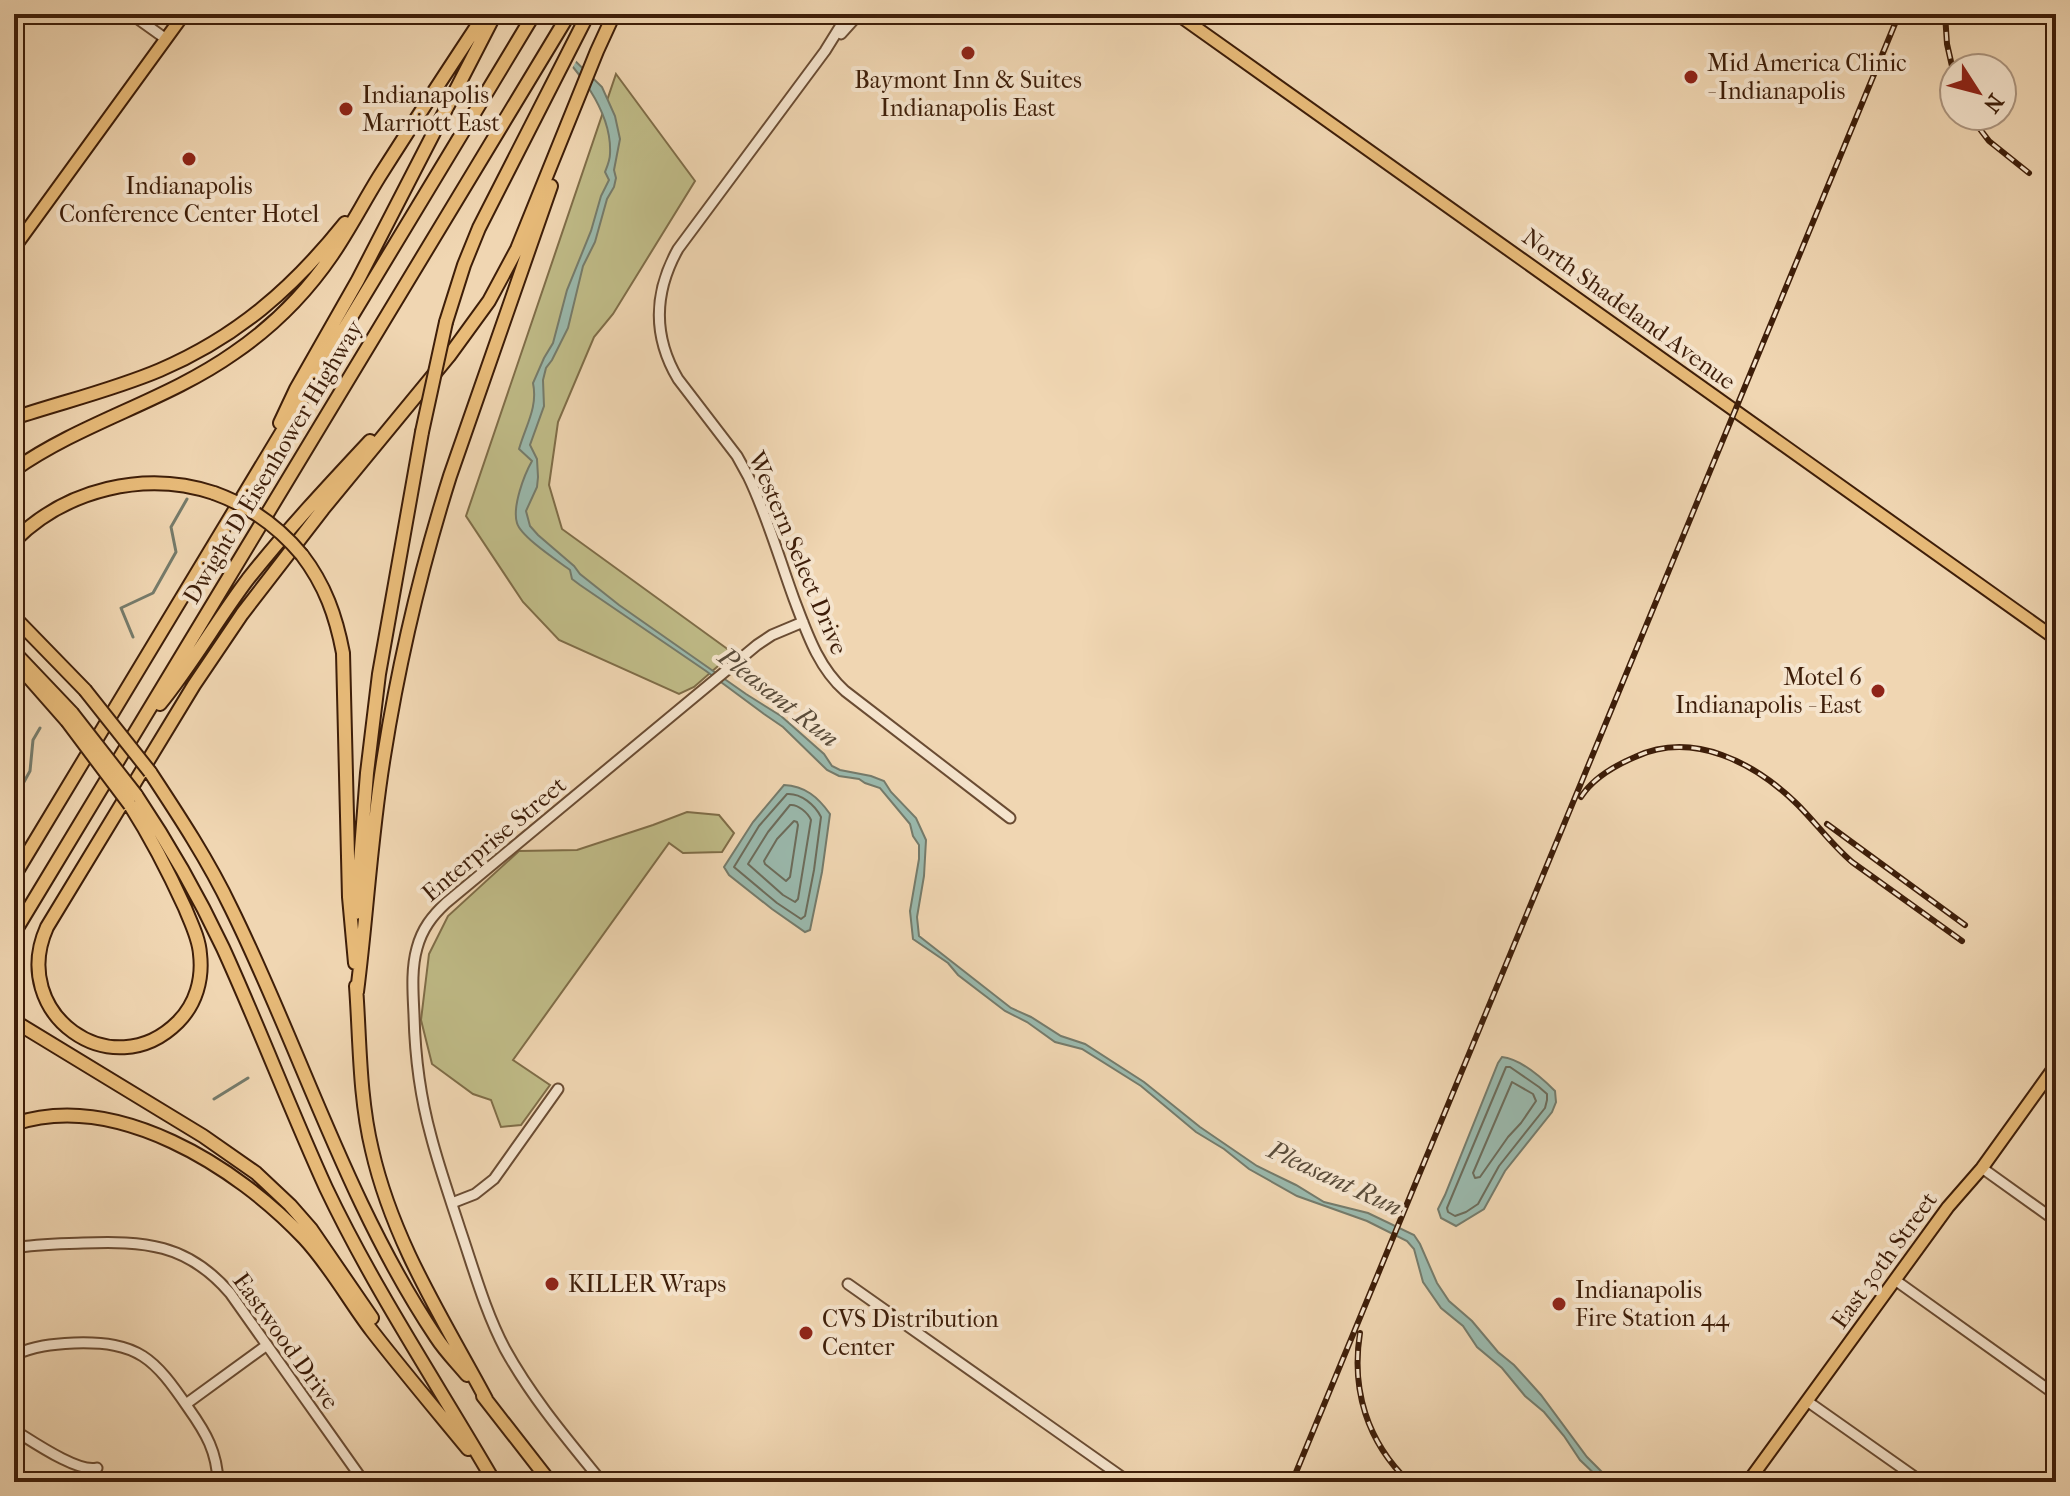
<svg xmlns="http://www.w3.org/2000/svg" width="2070" height="1496" viewBox="0 0 2070 1496" font-family="'IM FELL French Canon',serif">
  <style>
    .green { fill: #c0bc88; stroke: #7f6d48; stroke-width: 2 }
    .water { fill: #9ab9ad; stroke: #757b6b; stroke-width: 2 }
    .pier { fill: #f0d6b2 }
    .lines { fill: none; stroke-linecap: round; stroke-linejoin: round }
    .shore { stroke: #6c6c5b; stroke-width: 2 }
    .stream { stroke: #757b6b; stroke-width: 3 }
    .minor-casing { stroke: #6a4c33; stroke-width: 13 }
    .major-casing { stroke: #3e1e09; stroke-width: 15 }
    .highway-casing { stroke: #3e1e09; stroke-width: 16 }
    .minor { stroke: #f5e4cd; stroke-width: 9 }
    .major { stroke: #e8bb79; stroke-width: 11 }
    .highway { stroke: #e8bb79; stroke-width: 12 }
    .rail-casing { stroke: #3e1e09; stroke-width: 6 }
    .rail { stroke: #f5e4cd; stroke-width: 3; stroke-dasharray: 9; stroke-linecap: butt }
    .highway-bridge-casing { stroke: #3e1e09; stroke-width: 16; stroke-linecap: butt }
    .highway-bridge { stroke: #e8bb79; stroke-width: 12 }
    .poi-dot { fill: #8f2418; stroke: #f5e4cd; stroke-width: 3 }
    .labels { text-anchor: middle; stroke-width: 8; stroke-linejoin: round; paint-order: stroke }
    .poi-label { font-size: 24px; fill: #3e1e09; stroke: #f5e4cd; text-anchor: start }
    .street-label { font-size: 24px; fill: #3e1e09; stroke: #f5e4cd }
    .water-label { font-size: 26px; font-style: italic; fill: #5a4c3a; stroke: #f5e4cd }
  </style>
  <rect width="100%" height="100%" fill="#f0d6b2"/>
  <filter id="stains"><feTurbulence type="fractalNoise" baseFrequency=".0025" numOctaves="4"/><feColorMatrix values="0 0 0 0 .2 0 0 0 0 .09 0 0 0 0 .02 0 0 0 .5 -.17"/></filter>
  <radialGradient id="worn" r=".72"><stop offset=".6" stop-color="#630" stop-opacity="0"/><stop offset="1" stop-color="#630" stop-opacity=".3"/></radialGradient>
  <path class="green" d="M616,74L695,181L613,314L594,337L558,422L549,485L562,529L733,653L694,687L679,694L559,640L523,602L466,516Z
    M687,812L719,815L734,833L722,852L683,853L669,843L513,1060L550,1085L521,1125L501,1127L491,1100L473,1094L432,1064L421,1020L429,954L448,916L519,851L577,850L653,825Z"/>
  <path class="water" d="M527,14L602,87L615,116L620,139L614,170L616,178L614,187L607,199L595,242L583,266L568,328L552,360L546,368L543,380L544,406L530,445L537,459L538,477L537,487L526,511L530,526L538,535L574,566L580,574L619,605L746,694L781,716L824,754L832,766L840,770L871,776L884,781L891,792L916,818L926,840L924,876L917,917L919,936L1011,1008L1031,1017L1061,1036L1085,1044L1144,1082L1200,1127L1257,1166L1296,1185L1324,1202L1368,1213L1414,1235L1420,1244L1437,1283L1449,1301L1472,1321L1498,1352L1514,1365L1541,1395L1587,1457L1612,1482H1603L1580,1460L1564,1436L1544,1412L1525,1396L1502,1368L1477,1347L1463,1326L1441,1308L1423,1282L1414,1249L1407,1241L1367,1221L1297,1196L1249,1169L1224,1149L1196,1132L1141,1086L1082,1049L1055,1042L1027,1022L1005,1011L958,975L948,963L913,939L910,911L919,859V845L913,836L910,824L880,788L865,783L859,779L839,776L827,770L783,727L764,714L706,671L580,585L572,579L570,570C558,561 521,537 517,523C512,507 524,475 532,461L519,449C526,425 538,407 533,383L544,358L553,343L567,290L591,231L601,196L609,180L605,172C607,167 610,160 610,154C613,100 559,52 527,14Z
    M784,785C805,786 818,797 830,814L822,872L810,930L805,932L772,909L729,875L724,867L753,822Z
    M1502,1057C1521,1059 1542,1078 1555,1091L1556,1102L1552,1112L1505,1171L1484,1209L1456,1226L1441,1218L1438,1209L1445,1195L1498,1063Z"/>
  <path class="pier" d="M523,14H544L578,58L570,72Z"/>
  <g class="lines">
    <path class="shore" d="M787,794C801,793 815,805 821,817L814,870L805,916L801,919L777,903L734,867L759,826Z
      M790,805C798,804 808,813 811,820L798,899L795,902L783,895L748,864L768,832Z
      M794,821L797,822L798,825L790,877L786,881L765,864L764,861L777,839Z
      M1506,1067H1510L1539,1087L1547,1094V1100L1545,1108L1499,1166L1478,1204L1466,1212L1455,1216L1448,1212L1447,1208Z
      M1512,1082L1533,1094L1536,1101L1521,1123L1508,1137L1480,1177L1475,1178L1473,1173Z"/>
    <path class="stream" d="M133,637L121,608L153,593L176,552L171,527L187,499
      M14,800L30,771L33,740L40,728
      M214,1099L248,1078"/>
    <g class="minor-casing">
      <path id="minor" d="M131,14L166,39
        M848,14L825,51L678,249C654,292 652,335 678,379L737,456L748,476C767,515 779,558 794,599C807,633 818,667 845,691L1010,818
        M841,34L859,14
        M1982,1168L2056,1221
        M452,1203L475,1194L494,1179L558,1089
        M14,1248C37,1244 60,1244 83,1243C144,1241 187,1243 230,1293L364,1482
        M1895,1280L2056,1395
        M848,1284L1129,1482
        M14,1355C34,1346 52,1344 74,1343C139,1341 154,1358 189,1409C206,1433 217,1452 218,1482
        M1807,1401L1922,1482
        M186,1404L267,1345
        M14,1430C32,1441 78,1473 97,1468
        M602,1482C567,1439 532,1398 505,1349C485,1311 474,1270 460,1229C450,1198 439,1167 431,1136C420,1096 415,1056 414,1015C413,993 411,969 417,948C422,929 432,916 446,903L757,645L772,635L803,622"/>
    </g>
    <g class="major-casing">
      <path id="major" d="M1177,14L2056,639
        M14,248L184,14
        M1748,1482L1948,1207L1982,1168L2056,1065"/>
    </g>
    <g class="highway-casing">
      <path id="highway" d="M446,322L464,265L479,228L588,14
        M14,418C62,402 113,390 160,370C237,337 293,288 345,223
        M280,423L296,389L358,280L495,14
        M14,470C82,422 166,401 234,353C272,327 306,293 332,255C349,230 363,203 379,177C414,122 449,68 485,14
        M14,541C66,489 145,470 214,493
        M302,555C325,585 336,616 343,653L349,897L355,963
        M14,617L85,690
        M14,652L72,713
        M16,663L67,721
        M160,704C192,665 217,620 248,579C286,531 328,486 370,441
        M150,772C179,816 208,860 231,908C301,1050 347,1204 436,1337C445,1351 457,1363 467,1375
        M136,795C169,844 198,895 223,948C259,1027 290,1109 326,1188C374,1289 436,1382 492,1478
        M130,805C151,838 169,873 185,908C191,923 199,938 200,954C203,979 196,1004 178,1022C112,1088 8,1014 47,927L194,685L242,614L323,509L449,356L489,301L517,249L597,51L614,14
        M14,876L534,14
        M356,913L367,773L379,674L422,432
        M14,933L569,14
        M356,986C360,1040 359,1096 372,1150C393,1242 442,1317 486,1399
        M357,992C367,914 371,834 384,756C399,661 421,568 450,476L551,186
        M14,1021L203,1136L256,1173L290,1205L311,1229L372,1318
        M14,1124C116,1090 237,1167 304,1238C331,1267 349,1301 372,1331C403,1371 436,1410 468,1449
        M483,1396L550,1482"/>
    </g>
    <use href="#minor" class="minor"/>
    <use href="#major" class="major"/>
    <use href="#highway" class="highway"/>
    <g class="rail-casing">
      <path id="rail" d="M1945,14L1947,44L1954,75
        M1970,116L1989,141L2029,173
        M1581,797C1593,778 1614,766 1635,757C1693,730 1755,763 1797,804C1816,823 1832,845 1852,862L1962,941
        M1827,824L1965,925
        M1360,1333C1351,1389 1367,1442 1409,1482
        M1292,1482L1899,14"/>
    </g>
    <use href="#rail" class="rail"/>
    <g class="highway-bridge-casing">
      <path id="highway-bridge" d="M422,432L446,322
        M214,493C250,506 278,526 302,555
        M85,690L150,772
        M72,713L136,795
        M67,721L130,805"/>
    </g>
    <use href="#highway-bridge" class="highway-bridge"/>
  </g>
  <g class="poi-dot">
    <circle cx="968" cy="53" r="8"/>
    <circle cx="1691" cy="77" r="8"/>
    <circle cx="346" cy="109" r="8"/>
    <circle cx="189" cy="159" r="8"/>
    <circle cx="1878" cy="691" r="8"/>
    <circle cx="552" cy="1284" r="8"/>
    <circle cx="1559" cy="1304" r="8"/>
    <circle cx="806" cy="1333" r="8"/>
  </g>
  <g class="labels">
    <g class="poi-label">
      <text x="1707" y="71">Mid America Clinic<tspan x="1707" dy="28">- Indianapolis</tspan></text>
      <text x="968" y="88" text-anchor="middle">Baymont Inn &amp; Suites<tspan x="968" dy="28">Indianapolis East</tspan></text>
      <text x="362" y="103">Indianapolis<tspan x="362" dy="28">Marriott East</tspan></text>
      <text x="189" y="194" text-anchor="middle">Indianapolis<tspan x="189" dy="28">Conference Center Hotel</tspan></text>
      <text x="1862" y="685" text-anchor="end">Motel 6<tspan x="1862" dy="28">Indianapolis - East</tspan></text>
      <text x="568" y="1292">KILLER Wraps</text>
      <text x="1575" y="1298">Indianapolis<tspan x="1575" dy="28">Fire Station 44</tspan></text>
      <text x="822" y="1327">CVS Distribution<tspan x="822" dy="28">Center</tspan></text>
    </g>
    <g class="street-label">
      <text transform="translate(1629 309) rotate(36)" y="8">North Shadeland Avenue</text>
      <text transform="translate(273 462) rotate(-59)" y="8">Dwight D Eisenhower Highway</text>
      <text transform="translate(798 553) rotate(67)" y="8">Western Select Drive</text>
      <text transform="translate(494 839) rotate(-40)" y="8">Enterprise Street</text>
      <text transform="translate(1884 1260) rotate(-54)" y="8">East 30th Street</text>
      <text transform="translate(286 1341) rotate(54)" y="8">Eastwood Drive</text>
    </g>
    <g class="water-label">
      <text transform="translate(779 697) rotate(38)" y="9">Pleasant Run</text>
      <text transform="translate(1335 1178) rotate(25)" y="9">Pleasant Run</text>
    </g>
  </g>
  <rect width="2070" height="1496" fill="none" stroke="#f0d6b2" stroke-width="48"/>
  <rect x="16" y="16" width="2038" height="1464" fill="none" stroke="#3e1e09" stroke-width="4"/>
  <rect x="24" y="24" width="2022" height="1448" fill="none" stroke="#3e1e09" stroke-width="2"/>
  <g transform="translate(1978 92) rotate(126)"><circle r="38" fill="#f5e4cd" stroke="#ac957f" stroke-width="2"/>
  <path d="M0-6L14 30L0 20L-14 30Z" fill="#8f2418"/>
  <text y="-12" font-size="22" font-weight="bold" text-anchor="middle" fill="#3e1e09">N</text>
  </g>
  <rect width="100%" height="100%" filter="url(#stains)"/>
  <rect width="100%" height="100%" fill="url(#worn)"/>
</svg>
